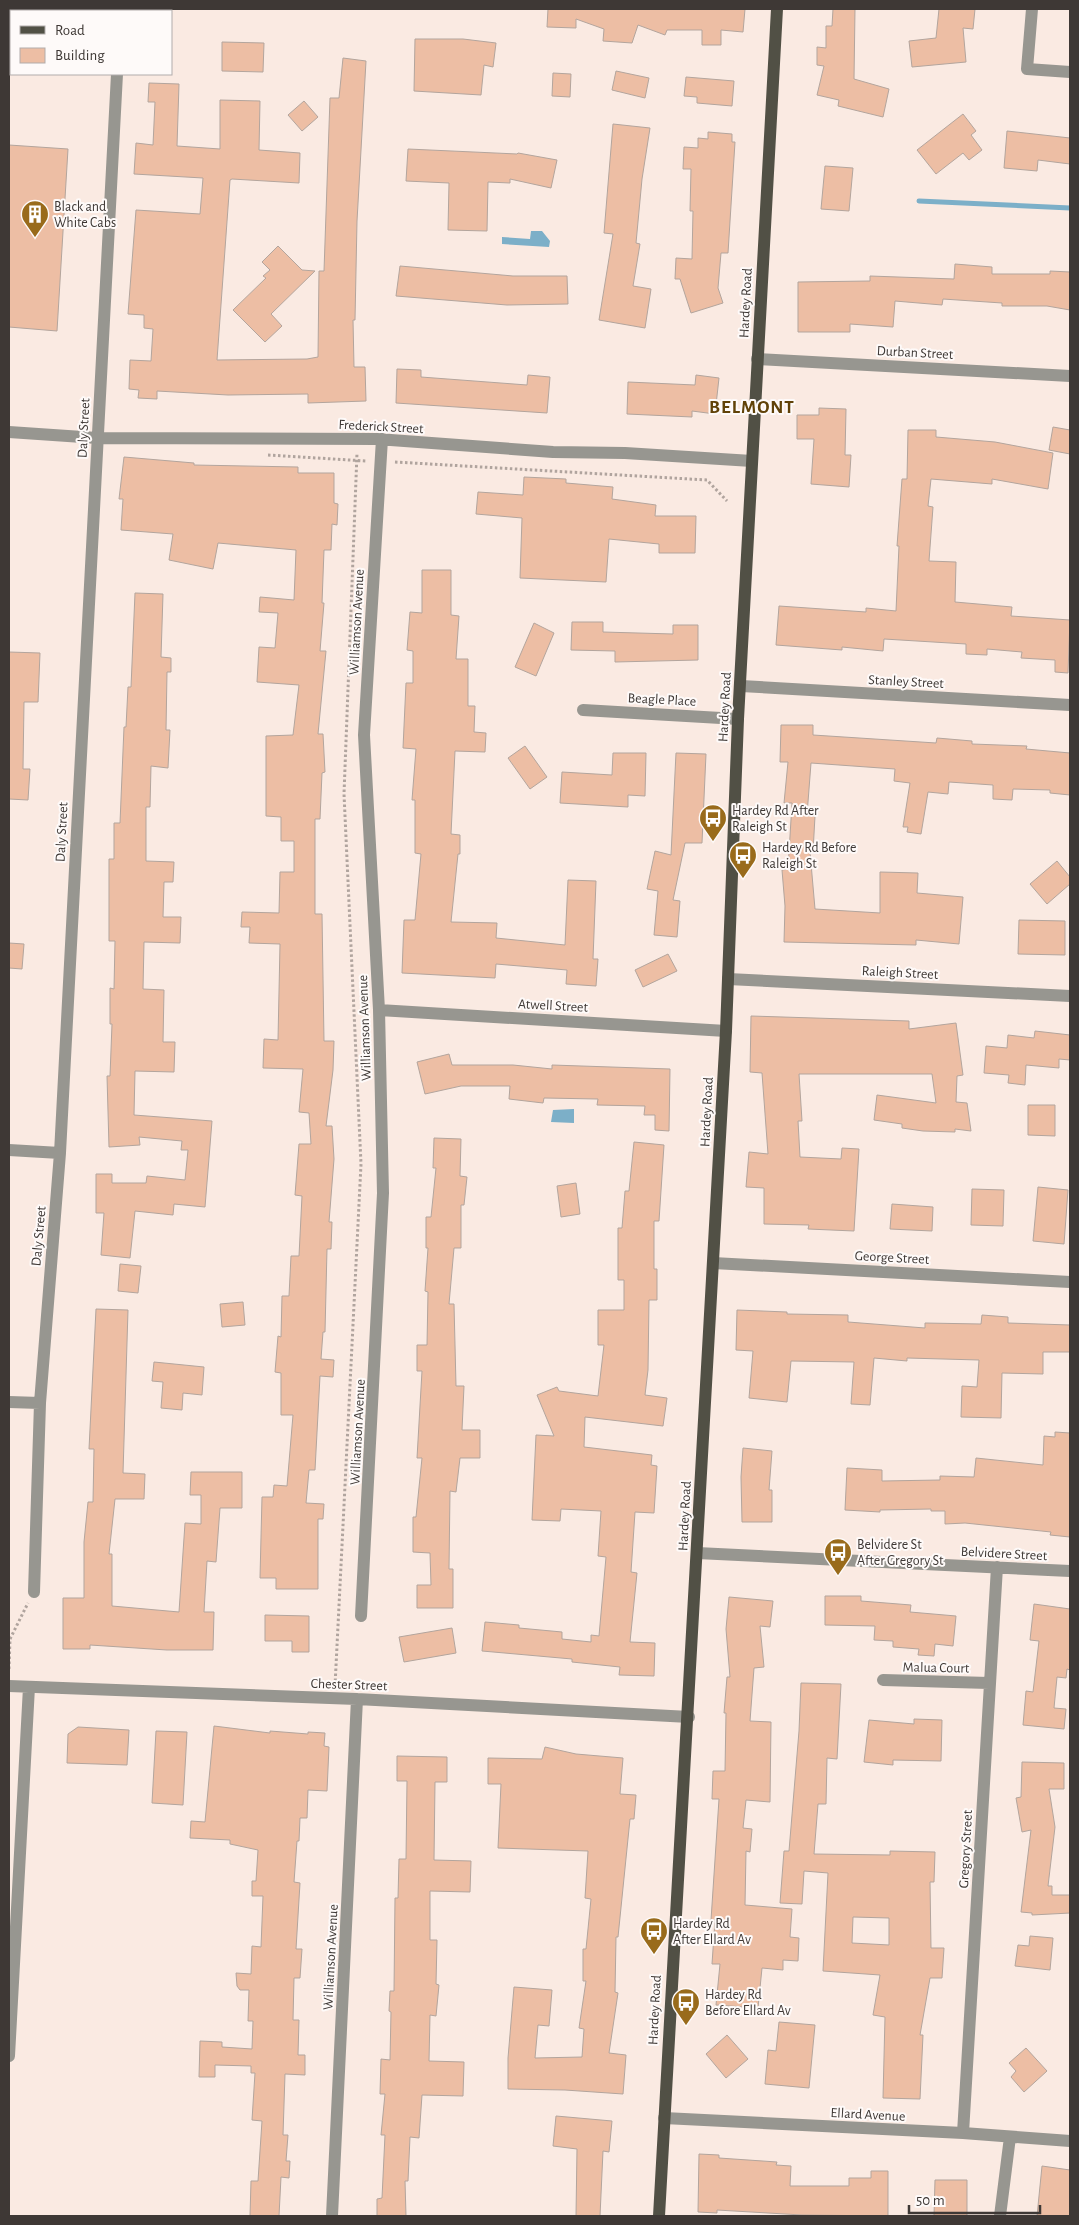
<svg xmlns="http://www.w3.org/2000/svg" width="1079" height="2225" viewBox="0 0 1079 2225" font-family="'Alegreya Sans',sans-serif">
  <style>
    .water { fill: #7cafc8 }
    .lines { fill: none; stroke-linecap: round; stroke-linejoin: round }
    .stream { stroke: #7cafc8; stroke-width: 5 }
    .building { fill: #edbea4; stroke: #b3a59d; fill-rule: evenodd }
    .path { stroke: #b0a49e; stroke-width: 3; stroke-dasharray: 2.5 2.5; stroke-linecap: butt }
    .minor { stroke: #979690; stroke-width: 12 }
    .major { stroke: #515045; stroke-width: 12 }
    .labels { text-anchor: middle; stroke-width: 4; stroke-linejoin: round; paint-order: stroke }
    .poi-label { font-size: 14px; fill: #3e3835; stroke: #fefaf9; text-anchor: start }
    .street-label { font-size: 14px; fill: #3e3835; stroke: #fefaf9 }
    .district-label { font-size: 19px; font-weight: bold; letter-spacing: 1px; fill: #614208; stroke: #fefaf9 }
  </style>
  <rect width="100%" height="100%" fill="#faeae2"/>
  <path class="water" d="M531,231H542L550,241L549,247L502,244V237L530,239Z
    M574,1109V1123L551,1122L553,1110Z"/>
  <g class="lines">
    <path class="stream" d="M919,201L1070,208"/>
  </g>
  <path class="building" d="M548,9H745L743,32L721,30V45H702V30H667L665,35L638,25L632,43L603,41L604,29L576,19V28L547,27Z
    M833,9H855L854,79L889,89L883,117L838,106L839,100L817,95L824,66L817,65V47L826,48V26H832Z
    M939,9H975L973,29L963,28L966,62L912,67L909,41L936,38Z
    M415,39H463L496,43L493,67L484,65L481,95L414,91Z
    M222,42L264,43L263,72L222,71Z
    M343,58L366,61L357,221L355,320H353L354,367H365L366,401L308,403V394L228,395L157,391V399L138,398L139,390L129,389L130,360L151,361L153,329L144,328V315L128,314L136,210L200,214L203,178L134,174L136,143L153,145L155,102H148L149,83L179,84L177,146L220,149V100L260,101L259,150L300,153L299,183L232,179L230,180L217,360L307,359L318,357L319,271H324L330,98H339Z
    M616,71L649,78L645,98L612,90Z
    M553,73L571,74L570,97L552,96Z
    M686,77L734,81L732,106L697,103V97L684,96Z
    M304,101L318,117L302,131L288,115Z
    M963,114L976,131L971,135L982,150L969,160L963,153L936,174L917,150Z
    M613,124L650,128L642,179L636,243L640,244L633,286L651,289L645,328L599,320L613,234L604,233Z
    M1007,131L1070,138V164L1038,160L1037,171L1004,168Z
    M708,132L732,134V142H735L728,253H721L718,288L723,303L691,313L680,279H675L676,258L692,259L693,211H690L691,169H683L684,147L698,148V138L708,139Z
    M9,145L68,149L57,331L9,327Z
    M408,149L517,154L518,153L557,160L551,188L510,179V183L488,182L487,231L448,230L449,183L406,181Z
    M825,166L853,168L849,211L821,209Z
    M278,246L302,270L315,271L271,314L282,326L265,342L233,310L266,278L263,276L270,270L262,262Z
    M955,264L992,267V274H1050V271L1070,272V310L1047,306H1002V303L943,299L942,305L895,301L893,327L850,324V332H798V282L870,281V276L954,279Z
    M400,266L513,276H567L568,304L507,305L396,296Z
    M397,369L421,370V377L527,385L528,375L550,377L547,413L396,403Z
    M696,375L719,378L715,414L692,411V417L627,414L628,382L695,385Z
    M819,408L846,409L845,455H851L849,487L811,484L814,439H797V415H819Z
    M1053,427L1070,430V454L1049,450Z
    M908,430H936V437L995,442L1053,453L1048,489L992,479V484L931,479L928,506L933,507L929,561L956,562L955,602L1012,607L1011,616L1070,620L1068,673L1055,672V660L1021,658L1022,652L987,649V655L966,654V644L884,639L883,651L842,647V650L776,645L779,606L866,612V608L896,611L899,546H897L902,479H907Z
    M124,457L194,463V465L298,467V473H334V503L338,504L337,525L332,524L331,550H324L322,603H324L320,651H326L318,734H323L325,772L322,773L320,819H315V914H322L324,1041H334L333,1070L326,1126H332L334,1159L329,1222H332L331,1249H327L325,1332H323L321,1359L334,1360L333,1377L320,1376L315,1470H309L306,1503L324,1504L323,1519H318V1589H276V1578H260L262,1497H273L274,1485L287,1486L293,1415H281V1373L275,1372L278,1336L281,1337L282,1296H289L291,1256H299L302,1196L295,1195L299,1144H311L309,1113L299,1112L303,1069L263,1068L264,1039L278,1040L280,944L249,943L250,927H241L242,912L279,913L280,872H294V841H281V817L266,816V736L293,735L299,685L257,682L259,647L275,648L278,613L259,612L260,597L294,600L296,550L218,543L213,569L169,560L173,534L121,530L123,499H119Z
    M524,477L566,479V483L613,487L612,499L656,505L655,516H696L695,553H659V544L609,539L606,582L520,578L522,518L476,514L478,492L523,495Z
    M422,570H451V615L459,616L456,659H468V706H475L474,732L486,733L485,752L455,751L451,834L460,835V854H458L451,922L497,923L496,938L565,945L568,880L596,881L593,959H598L596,986L566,984L567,970L496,964L495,978L402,973L404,920H415L421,854L415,853V800H412L416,749L403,748L406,683H413V651L407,650L410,612L422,613Z
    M135,593L163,594L161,657L171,658V672H167L166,730H170L168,768L151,766L150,807H146V861L174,862L173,882H164L163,917H181L180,943L144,942L143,989L164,990L163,1042H175L174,1072L135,1071L134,1115L212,1121L205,1207L174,1204L173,1215L135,1211L130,1258L101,1255L104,1213H96V1174H112V1183H146L147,1176L185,1180L188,1150H181L182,1141L139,1137L140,1145L109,1147L107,1076H110L112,1024H110V988L114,989L115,941H109V859H114V823H120L124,727H126L128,687H131Z
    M572,622H603V632L673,634V625H698V660L615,662V651L571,650Z
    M534,623L554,633L536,676L515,667Z
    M9,652L40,653L38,702H24L23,769H30L28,800L9,799Z
    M781,725H813V735L936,743L937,738L972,741V744L1027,746L1026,749L1070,753V795L1050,793V790L1013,789L1012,800L993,799V785L949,782L948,794L928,792L921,834L907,832L908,827H903L910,783L894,781L895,769L811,763L807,815L815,816L813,852H810L815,909L880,913V872L918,873L917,893L963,897L959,944L916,940V945L784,942L785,906L782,870L788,869L792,803H784L788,762H780Z
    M525,746L547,777L530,789L508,758Z
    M613,753H646L645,796L628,795V807L560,803L562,772L612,775Z
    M676,753L706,754L702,843H685L673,900L680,901L677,937L654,935L658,891L647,889L655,851L671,855Z
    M1057,861L1070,877V884L1047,904L1030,884Z
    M1019,920L1065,921V955L1018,954Z
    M9,943L24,944L22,969L9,968Z
    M668,954L677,971L643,987L635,970Z
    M751,1016L909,1021V1029L956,1023L963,1075L957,1076L956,1102L967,1103L971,1131L955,1129V1132L923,1131L902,1128V1124L874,1120L877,1095L936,1103L932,1074H799L802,1121H798L800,1157L841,1159L842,1148L859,1149L854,1231L808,1229L809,1225L764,1224V1188L746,1187L749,1152L768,1154L762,1073L750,1072Z
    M1035,1031L1070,1035V1060L1059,1059V1068L1026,1065L1025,1085L1008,1083L1009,1075L984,1073L986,1046L1007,1048L1008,1035L1034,1038Z
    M449,1054L452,1065H513L552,1069V1065L670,1069L669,1131L655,1130V1115H644L645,1106L597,1105L598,1099L544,1098L543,1103L509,1099L510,1086H461L425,1094L417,1062Z
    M1028,1105H1055V1136L1028,1135Z
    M434,1138L461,1139L460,1176L467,1177L464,1205H461V1248H454L449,1304H454L456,1386H464L462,1430H480V1458H460L456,1492L450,1491L449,1569H453V1608H417V1585H431L430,1553L413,1552V1517H416L422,1458H417L422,1371H417V1345H427L428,1292L425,1291L428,1248H426V1217H431L436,1168H433Z
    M634,1142L664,1145L659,1221H654V1269H657V1300H649L648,1370L645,1395L667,1398L663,1426L585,1417L584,1447L652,1455L651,1465L657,1466L654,1513L635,1512L631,1572L637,1573L630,1642L655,1643L654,1676L619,1675L620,1667L572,1662V1659L482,1651L485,1622L519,1625V1628L562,1632V1639L591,1642V1635L599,1636L606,1557L598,1556L601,1511L561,1509L560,1521L532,1520L536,1435L554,1436L537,1395L557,1387L559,1391L598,1396L604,1345H598V1310H624V1280H618V1228H622L625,1191H629Z
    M576,1183L580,1214L561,1217L557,1186Z
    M1038,1187L1068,1190L1064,1244L1033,1241Z
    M972,1189L1004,1190L1003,1226L971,1225Z
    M892,1204L933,1207L932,1231L890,1229Z
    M120,1264L141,1266L138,1293L118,1291Z
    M243,1302L245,1325L222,1327L220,1304Z
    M96,1309L128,1310L123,1473L145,1474L144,1499H115L109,1554H112V1606L179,1612L185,1523L201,1524V1495H190L191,1472H242V1508H220L216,1562L207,1561L204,1612H214L213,1650H167L90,1645V1649H63V1598H84V1542L88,1502H93L94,1449H89Z
    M737,1310L787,1312V1314L848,1315V1322L925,1328V1323L981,1324L982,1315L1008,1317V1323L1070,1325V1352H1043V1374L1002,1373L1001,1418L961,1417L962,1386L977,1387L979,1360L907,1358V1361L874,1358L870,1405L851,1404L854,1362L791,1361L787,1402L749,1398L753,1351L736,1350Z
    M154,1362L204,1367L202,1395L183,1393L182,1410L161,1408L163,1382L152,1381Z
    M1055,1432L1070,1433V1537L1050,1535L1051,1532L965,1523L945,1524V1511H931V1509L880,1510V1512L845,1510L847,1468L882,1470V1481L940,1480V1476L974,1477L976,1458L1043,1465L1044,1436L1055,1437Z
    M743,1448L772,1451L769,1490H772V1522H742L741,1477Z
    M825,1596H861V1601L911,1605L910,1612L956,1616L953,1646L935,1644L934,1656L918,1655L919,1649L893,1647V1641L874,1640L875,1626L825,1625Z
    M729,1597L773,1601L770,1627L760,1626L764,1667L754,1668L750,1721L771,1722L770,1802L746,1800L743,1828L752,1829L750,1852L746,1851L745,1905L792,1909L790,1937L799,1938L798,1961L783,1960V1970L762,1968L758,2008L716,2005L720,1964H712L715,1920H711L719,1799H712L713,1771H725L726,1713H724L727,1677H730L726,1629Z
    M1034,1604L1070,1609V1670L1067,1669L1066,1678L1057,1677L1054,1708L1066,1709L1064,1729L1023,1725L1026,1691L1033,1692L1039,1641L1030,1640Z
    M265,1615L309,1616V1652H292V1641H265Z
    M452,1628L456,1653L404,1662L399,1637Z
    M801,1683L841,1684L837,1759L827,1758L826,1804H818L814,1854L890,1855V1851L935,1852L934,1882H930L931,1948H944L942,1978H930L920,2035H923L920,2099L883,2098L885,2017L873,2015L880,1975L823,1971L828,1873L804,1871L802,1904L780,1903L784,1851H789L799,1731ZM853,1917L889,1918V1945L852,1943Z
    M914,1719L942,1720L941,1761L893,1760V1765L864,1762L869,1720L914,1724Z
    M214,1726L270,1733V1731L308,1734V1732L325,1733L324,1746L329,1747L327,1791L308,1790L307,1818H300L299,1841H297L294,1882L300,1883L296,1949H302L300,1978H294L293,2020H299L298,2055H305V2075L285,2074L283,2135H288L286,2161H290L289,2178L281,2177L279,2216H250L251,2181H258L262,2121L252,2120L255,2073H251V2066L215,2065V2077H199L200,2041L222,2042V2047L252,2049L253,2021H248L249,1990H240L237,1986L236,1973L251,1974L252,1946L261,1947L263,1896H252V1881H256L258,1850L230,1844V1840L190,1838L191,1821L205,1822Z
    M78,1727L129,1730L127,1765L67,1763L68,1734Z
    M156,1731L187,1732L183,1805L152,1803Z
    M545,1747L576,1754L623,1758L620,1794L636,1795L634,1819H630L618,1937H616L615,1992L618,1993L609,2053L626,2055L623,2094L565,2090L508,2089V2058L514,1987L552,1990L549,2026L538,2025L535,2058L582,2057L584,2029L579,2028L586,1981H583V1949H586L591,1899L585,1898L588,1851L498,1848L501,1784H488V1758L542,1759Z
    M397,1756L447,1757V1782H435L434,1860L471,1861L470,1892L430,1891V1940H437L436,1984L439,1985L436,2016L430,2015L429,2061L464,2062L463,2096L422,2095L419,2138L410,2137L408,2181H405L406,2216H377V2199L382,2198L385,2135H381L385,2094H380L381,2059L390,2060L391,2012L389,2011L390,1991H394L395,1898H398L399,1859H406L407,1781H397Z
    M1022,1762L1064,1763V1789H1049L1055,1827L1048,1886H1052V1895H1070V1913L1032,1915V1913L1021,1912L1031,1830L1022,1832L1016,1798L1021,1797Z
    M1030,1936L1053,1938L1050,1970L1015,1966L1018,1945L1029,1946Z
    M779,2022L815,2025L809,2088L765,2084L768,2050L776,2051Z
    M727,2035L748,2059L726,2078L706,2054Z
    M1026,2048L1047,2071L1024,2092L1011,2077L1016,2071L1009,2063Z
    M556,2116L612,2121L609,2152L603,2151L600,2216H576L577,2149L553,2146Z
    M699,2154L719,2155V2158L777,2162L776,2165L791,2166L790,2186H849V2178H871V2171H888V2216L802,2215L717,2210V2213L698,2212Z
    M1042,2166L1070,2170V2216H1037Z
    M935,2180H967V2216H934Z"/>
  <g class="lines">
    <path class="path" d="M268,455L366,461
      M395,462L707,480L727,501
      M9,1669L10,1639L28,1603
      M335,1686L361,1164L344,794L357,453"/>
    <path class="minor" d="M1032,9L1027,69L1070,72
      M121,11V9
      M757,359L1070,376
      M9,432L97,438L377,439L553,452L625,453L752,461
      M741,686L1070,705
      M583,710L738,719
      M728,979L1070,996
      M379,1010L726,1031
      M9,1150L60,1153
      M713,1263L1070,1282
      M9,1402L40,1403
      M697,1553L1070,1571
      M34,1592L40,1403L60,1153L117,74
      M361,1616L383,1193L379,1010L364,735L382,439
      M883,1680L989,1683
      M9,1686L357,1699L689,1717
      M9,2056L29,1687
      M664,2118L963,2133L1070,2141
      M963,2133L997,1567
      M332,2216L357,1699
      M1000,2216L1010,2137"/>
    <path class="major" d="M659,2216L726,1031L738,719L777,9"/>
  </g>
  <defs>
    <g id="building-pin" transform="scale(1.4375)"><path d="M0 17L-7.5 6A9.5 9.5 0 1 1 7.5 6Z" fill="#996b1b" stroke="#fefaf9"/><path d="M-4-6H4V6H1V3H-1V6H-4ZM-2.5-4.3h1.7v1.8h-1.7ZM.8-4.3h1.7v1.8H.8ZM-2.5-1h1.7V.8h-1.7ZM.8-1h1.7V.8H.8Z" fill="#fff"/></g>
    <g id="bus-pin" transform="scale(1.4375)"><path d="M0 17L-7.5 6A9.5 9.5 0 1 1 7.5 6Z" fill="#996b1b" stroke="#fefaf9"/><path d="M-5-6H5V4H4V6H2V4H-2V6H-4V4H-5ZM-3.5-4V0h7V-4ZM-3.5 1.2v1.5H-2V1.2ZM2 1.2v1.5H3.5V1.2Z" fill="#fff"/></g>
  </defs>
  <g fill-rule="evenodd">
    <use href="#building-pin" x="35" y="214"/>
    <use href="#bus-pin" x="713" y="818"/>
    <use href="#bus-pin" x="743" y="855"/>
    <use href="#bus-pin" x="838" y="1552"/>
    <use href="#bus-pin" x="654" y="1931"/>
    <use href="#bus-pin" x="686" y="2002"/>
  </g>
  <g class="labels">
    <g class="poi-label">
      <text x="54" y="211">Black and<tspan x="54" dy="16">White Cabs</tspan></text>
      <text x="732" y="815">Hardey Rd After<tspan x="732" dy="16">Raleigh St</tspan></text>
      <text x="762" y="852">Hardey Rd Before<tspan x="762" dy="16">Raleigh St</tspan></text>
      <text x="857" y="1549">Belvidere St<tspan x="857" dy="16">After Gregory St</tspan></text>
      <text x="673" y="1928">Hardey Rd<tspan x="673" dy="16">After Ellard Av</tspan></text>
      <text x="705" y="1999">Hardey Rd<tspan x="705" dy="16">Before Ellard Av</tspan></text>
    </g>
    <g class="street-label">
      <text transform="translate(745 303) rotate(-87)" y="5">Hardey Road</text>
      <text transform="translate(915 352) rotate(3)" y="5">Durban Street</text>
      <text transform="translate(381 426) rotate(3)" y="5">Frederick Street</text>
      <text transform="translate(83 428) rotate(-87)" y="5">Daly Street</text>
      <text transform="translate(356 622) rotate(-87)" y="5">Williamson Avenue</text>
      <text transform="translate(906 681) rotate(3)" y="5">Stanley Street</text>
      <text transform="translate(662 699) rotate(3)" y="5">Beagle Place</text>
      <text transform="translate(724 707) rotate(-87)" y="5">Hardey Road</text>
      <text transform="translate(61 832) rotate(-87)" y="5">Daly Street</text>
      <text transform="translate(900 972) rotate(3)" y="5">Raleigh Street</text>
      <text transform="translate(553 1005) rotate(3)" y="5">Atwell Street</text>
      <text transform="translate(364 1028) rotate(-92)" y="5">Williamson Avenue</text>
      <text transform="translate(706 1112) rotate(-87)" y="5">Hardey Road</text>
      <text transform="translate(38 1236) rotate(-85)" y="5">Daly Street</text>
      <text transform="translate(892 1257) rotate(3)" y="5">George Street</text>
      <text transform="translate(357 1432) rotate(-87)" y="5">Williamson Avenue</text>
      <text transform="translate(684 1516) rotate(-87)" y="5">Hardey Road</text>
      <text transform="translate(1004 1553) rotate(3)" y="5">Belvidere Street</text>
      <text transform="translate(936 1667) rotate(1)" y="5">Malua Court</text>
      <text transform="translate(349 1684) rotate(2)" y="5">Chester Street</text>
      <text transform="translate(965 1849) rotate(-87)" y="5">Gregory Street</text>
      <text transform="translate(330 1957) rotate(-87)" y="5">Williamson Avenue</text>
      <text transform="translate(654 2010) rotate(-87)" y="5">Hardey Road</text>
      <text transform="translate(868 2114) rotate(3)" y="5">Ellard Avenue</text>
    </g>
    <g class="district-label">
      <text x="752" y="413">BELMONT</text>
    </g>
  </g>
  <rect width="1079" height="2225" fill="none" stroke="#3e3835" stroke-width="20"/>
  <rect x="10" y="10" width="162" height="65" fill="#fefaf9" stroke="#b1acab"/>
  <rect x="20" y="26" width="25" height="8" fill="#515045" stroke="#b1acab"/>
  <text x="55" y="35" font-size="15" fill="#3e3835">Road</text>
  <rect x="20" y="48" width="25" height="15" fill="#edbea4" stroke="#b1acab"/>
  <text x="55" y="60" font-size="15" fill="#3e3835">Building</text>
  <path d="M909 2205v8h131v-8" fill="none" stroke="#3e3835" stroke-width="2.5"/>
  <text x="916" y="2205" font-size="15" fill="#3e3835" stroke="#fefaf9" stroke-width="4" paint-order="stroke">50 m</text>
</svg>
